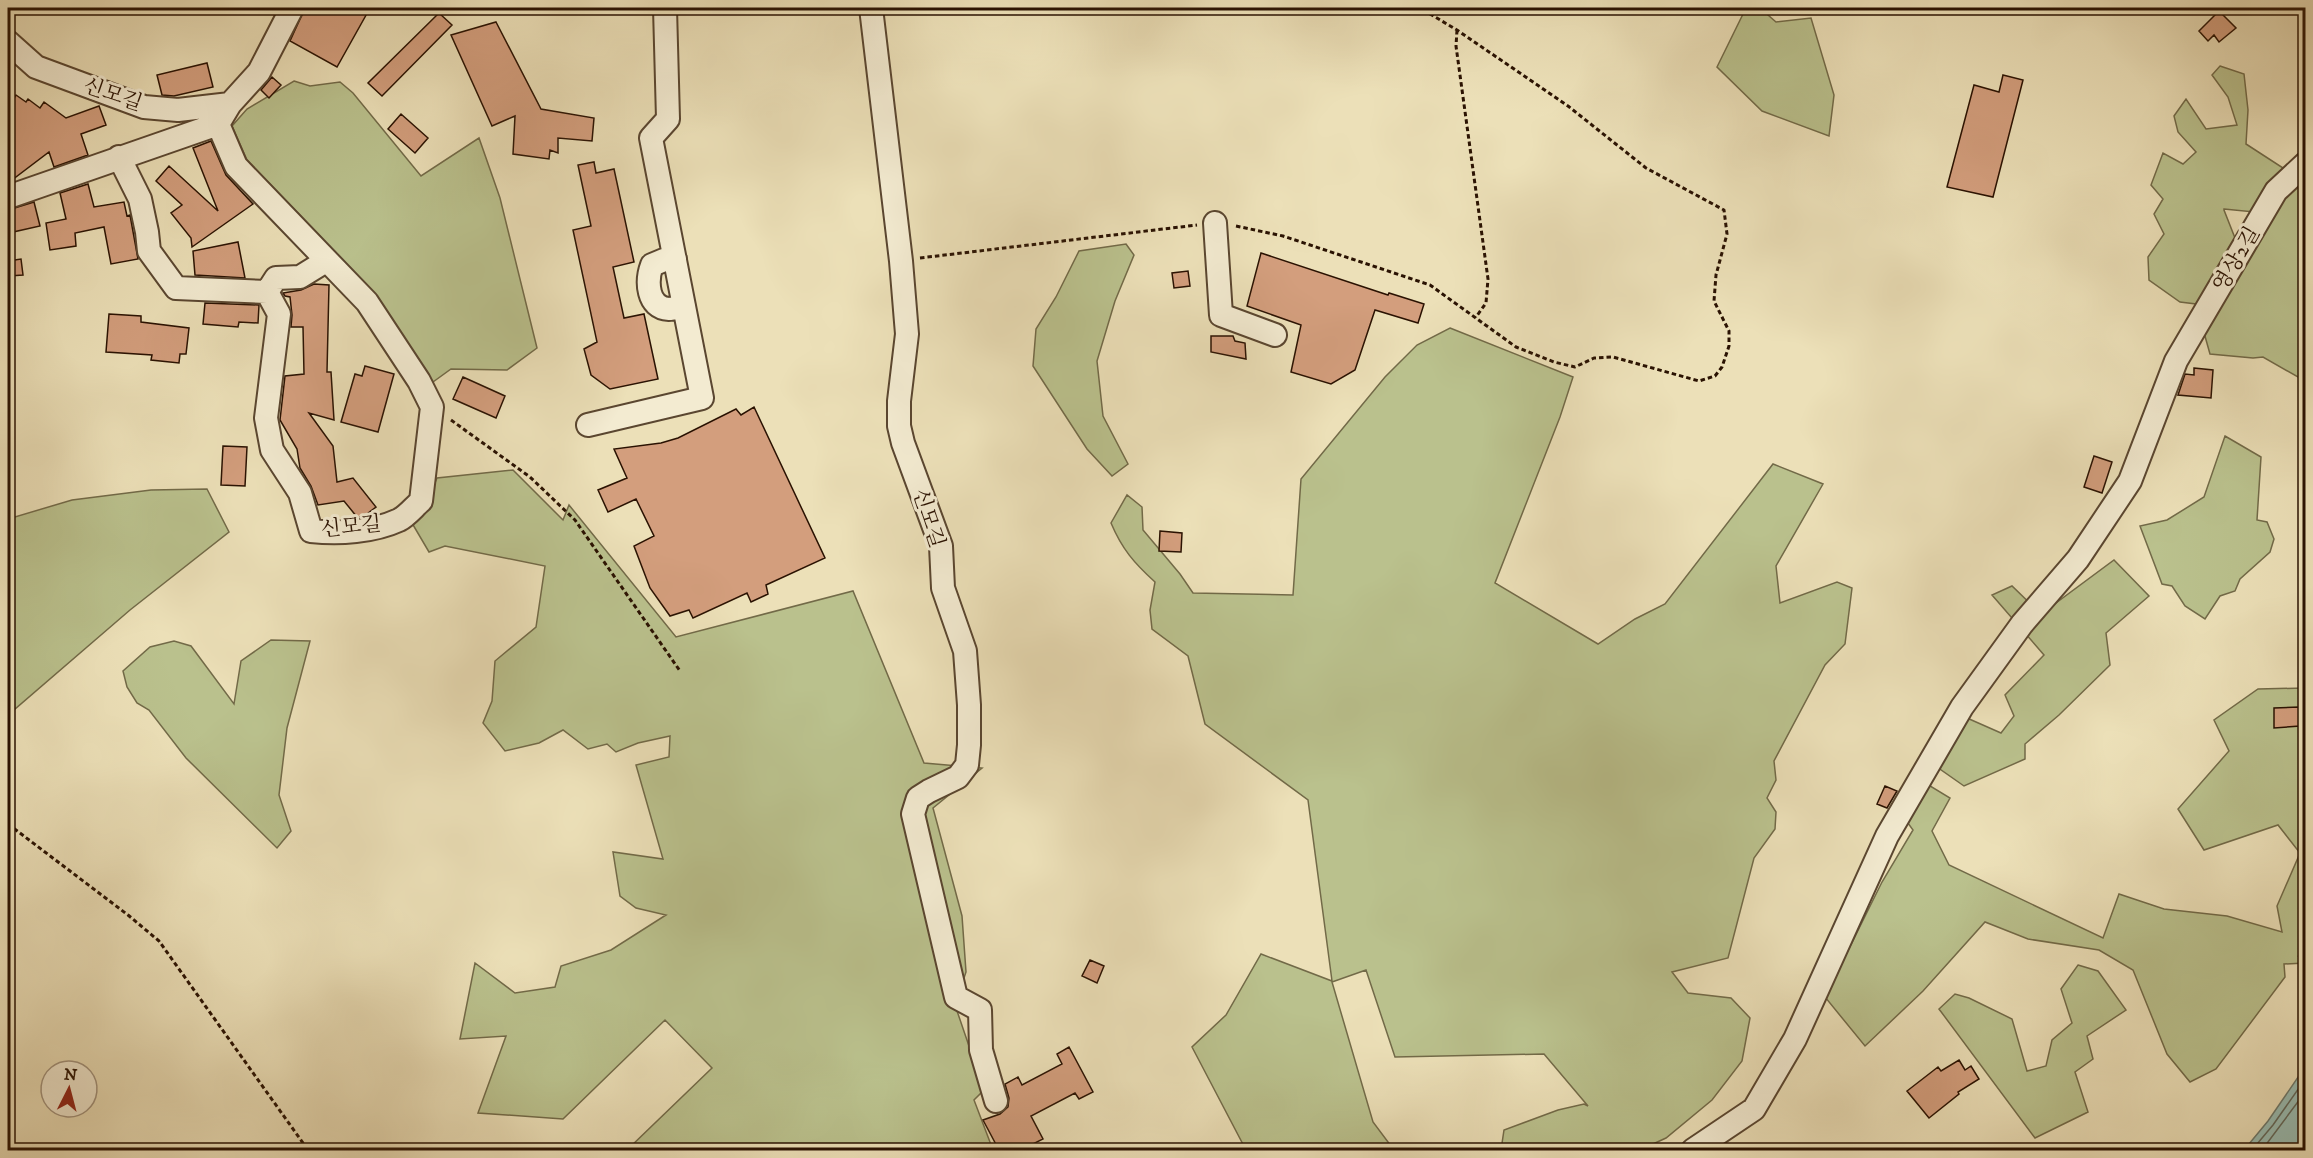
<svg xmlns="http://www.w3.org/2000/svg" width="2313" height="1158" viewBox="0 0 2313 1158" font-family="'IM FELL DW Pica','Noto Serif KR',serif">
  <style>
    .green { fill: #bac18d; stroke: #726a48; stroke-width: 1.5; fill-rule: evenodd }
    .water { fill: #99bdb3; stroke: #6d796c; stroke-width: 1.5 }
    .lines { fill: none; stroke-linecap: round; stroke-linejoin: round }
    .shore { stroke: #62685a; stroke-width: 1.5 }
    .building { fill: #d39e7d; stroke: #2a1202; stroke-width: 1.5 }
    .minor-casing { stroke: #5a4630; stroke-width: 26 }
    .path { stroke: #2a1202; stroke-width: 3; stroke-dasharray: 4.5 3; stroke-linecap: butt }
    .minor { stroke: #f3ebd1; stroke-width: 22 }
    .labels { text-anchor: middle; stroke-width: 6; stroke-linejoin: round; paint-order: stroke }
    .street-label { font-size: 21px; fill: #2a1202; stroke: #f3ebd1 }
  </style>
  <rect width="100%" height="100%" fill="#ece0b8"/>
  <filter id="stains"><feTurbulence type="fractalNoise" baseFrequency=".00333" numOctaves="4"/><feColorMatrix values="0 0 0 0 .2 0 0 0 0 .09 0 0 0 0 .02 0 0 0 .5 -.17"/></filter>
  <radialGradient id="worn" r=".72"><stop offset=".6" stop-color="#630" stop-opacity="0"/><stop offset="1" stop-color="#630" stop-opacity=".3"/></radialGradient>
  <path class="green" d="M1746,8H1760L1776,22L1811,18L1834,95L1829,136L1762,111L1717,67Z
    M2220,66L2244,74L2248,110L2246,144L2286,170L2305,150V381L2263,357L2253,358L2210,354L2196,304L2180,302L2149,280L2148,257L2164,234L2154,214L2163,199L2151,185L2163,153L2183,164L2196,152L2178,132L2174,116L2186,99L2206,129L2237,125L2228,97L2212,75ZM2224,209L2255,212L2235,238L2224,210Z
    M294,81L310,86L340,82L353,93L421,176L479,138L500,198L537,348L507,370L451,369L433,382L406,341L320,236L247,160L232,126L247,109Z
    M1126,244L1134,255L1115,301L1097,361L1103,416L1128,464L1112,476L1087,449L1033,366L1036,329L1056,297L1079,251Z
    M1450,328L1573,377L1560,417L1495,583L1598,644L1635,619L1665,604L1773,464L1823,484L1776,566L1780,603L1837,582L1852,588L1845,644L1825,665L1774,761L1776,780L1767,798L1776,812L1775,829L1754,858L1728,958L1672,972L1688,993L1731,998L1750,1018L1742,1061L1712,1100L1666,1138L1640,1150H1501L1504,1130L1558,1110L1584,1104L1588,1106L1544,1054L1395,1057L1366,970L1332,982L1373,1122L1394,1150H1246L1192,1047L1226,1015L1261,954L1332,981L1308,800L1205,724L1188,656L1152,629L1150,610L1155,582C1134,563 1122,549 1111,523L1127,495L1142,507L1143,530L1180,574L1193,593L1293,595L1301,479L1385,377L1417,345Z
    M2225,436L2261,457L2257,520L2267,522L2274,539L2270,552L2240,579L2235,591L2220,596L2205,619L2185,606L2172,586L2162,584L2140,526L2167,520L2204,497Z
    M513,470L563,520L569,505L676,637L853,591L924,763L982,768L933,808L962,916L966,972L955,1005L984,1090L974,1100L993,1150H627L712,1068L665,1020L563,1119L478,1113L506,1036L460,1039L475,963L515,993L555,987L561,966L611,950L666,915L636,908L620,896L613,852L663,859L636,765L669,757L670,736L638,743L616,752L607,744L588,749L563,730L539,743L505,751L483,723L492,701L495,661L536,627L545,566L445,546L429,552L409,518L423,511L437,478Z
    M207,489L229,532L130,610L8,715V519L72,500L151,490Z
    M2114,560L2149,596L2106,633L2110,665L2059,715L2025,744V759L1964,786L1937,767L1967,718L2001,733L2014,716L2005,695L2044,655L1992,595L2012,586L2041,614Z
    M271,640L310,641L287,728L279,795L291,831L277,848L186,758L149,710L137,703L127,687L123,671L150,647L174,641L191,646L234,704L241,661Z
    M2305,688V963L2284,964L2285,977L2216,1069L2190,1082L2167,1054L2133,970L2099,950L2028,939L1985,922L1923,991L1865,1046L1825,997L1882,882L1913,830L1905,819L1927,784L1950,798L1932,831L1949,865L2103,938L2119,894L2164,909L2227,916L2282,932L2277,906L2300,853L2278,825L2204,850L2178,809L2229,751L2214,720L2258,689Z
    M2078,965L2098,971L2126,1010L2087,1036L2093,1059L2075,1072L2088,1112L2035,1138L1939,1009L1955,994L1969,998L2012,1019L2027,1071L2046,1066L2052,1040L2072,1023L2061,989Z"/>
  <path class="water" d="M2305,1067V1150H2244L2268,1121Z"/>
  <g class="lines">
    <path class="shore" d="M2252,1150L2273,1125L2306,1078
      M2262,1150L2306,1091"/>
  </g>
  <path class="building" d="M305,8H370L337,67L290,41Z
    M2219,11L2236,28L2219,42L2214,35L2208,41L2199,31Z
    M439,13L452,25L382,96L368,83Z
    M496,22L541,109L594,118L592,141L558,138V153L550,150L549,159L513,154L515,116L492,126L451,35Z
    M207,63L213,87L174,96L162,95L157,75Z
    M2003,75L2023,80L1993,197L1947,187L1974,85L1999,92Z
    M272,77L281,85L269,98L261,90Z
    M16,95L26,102L28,99L40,108L44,102L66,118L99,106L106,125L81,134L88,155L54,167L49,152L8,183V108Z
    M401,114L428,138L415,153L388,129Z
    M211,141L226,175L253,204L192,247L191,238L171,213L182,205L156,181L169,166L218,211L193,148Z
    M594,162L596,173L614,169L634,262L613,267L624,318L644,314L658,379L610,389L591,375L584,349L597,342L573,230L591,226L578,165Z
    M88,184L94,207L124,202L127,216L130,215L138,259L111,264L104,227L75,233L76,246L50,250L46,223L66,219L60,193Z
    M34,202L40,226L13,232L8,210Z
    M238,242L245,278L195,275L193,251Z
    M1261,253L1388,295L1389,293L1424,304L1418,323L1375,310L1355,370L1331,384L1291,372L1301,325L1247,306Z
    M21,259L23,275L9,276L8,261Z
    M1188,271L1190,286L1174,288L1172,273Z
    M314,284L329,285L327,372H331L334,420L309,413L333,446L337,482L353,478L376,507L363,517H357L344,501L318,505L311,486L300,468L297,449L280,420L285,376L304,374L303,327H291L292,315L290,297L285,296L283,293L301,290Z
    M205,303L259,305L258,323L239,322L238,327L203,324Z
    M109,314L141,316V322L189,328L186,354H180L179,363L151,360L152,355L106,352Z
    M1211,336H1233L1235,341L1245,343L1246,359L1211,352Z
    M365,366L394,374L378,432L341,422L355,374L362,376Z
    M2194,368L2213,370L2211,398L2178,395L2185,374L2194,375Z
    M463,377L505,396L496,418L453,399Z
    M754,407L825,558L766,585L768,594L751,602L747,593L693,618L689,610L670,616L650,588L634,546L654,536L636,499L608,512L598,490L627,478L614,449L661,443L678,438L736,409L741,415Z
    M223,446L247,447L245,486L221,485Z
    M2094,456L2112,462L2102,493L2084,487Z
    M1160,531L1182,533L1181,552L1159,551Z
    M2299,707L2300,726L2274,728V708Z
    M1885,786L1897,791L1887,808L1877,804Z
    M1090,960L1104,966L1097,983L1082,976Z
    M1069,1047L1093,1092L1079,1099L1075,1093L1031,1116L1043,1139L1021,1150H999L983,1120L1000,1114L1008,1107L1009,1098L1005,1084L1018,1077L1022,1085L1062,1064L1057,1054Z
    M1959,1060L1965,1070L1971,1066L1979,1079L1958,1092L1959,1094L1929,1118L1907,1091L1938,1067L1941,1071Z"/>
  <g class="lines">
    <g class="minor-casing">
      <path id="minor" d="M871,8L901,261L907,334L899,401V426L903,443L941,546L943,588L965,651L969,705V745L967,765L958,777L929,791L918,798L913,814L956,997L980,1010L981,1050L996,1101
        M8,42L36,67L144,107L178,110L230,104
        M119,157L140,199L147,232L149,251L176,288L267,292L279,314L266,418L272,450L300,493L311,531C339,534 373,532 399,520C407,516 414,507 421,501L432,407L419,381L367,302L236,166L218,124
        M8,197L218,124L230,104L259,72L292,8
        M1215,223L1221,315L1275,335
        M675,259L664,260L652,265C646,281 647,308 669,309C673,309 679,307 684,306
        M267,292L276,278L300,277L326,261
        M588,425L702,398L651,138L668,119L665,8
        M1693,1150L1754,1109L1795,1039L1887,836L1962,707L2022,624L2078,559L2130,481L2176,361L2276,191L2306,163"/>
    </g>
    <path class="path" d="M1457,30L1456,46L1488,279L1486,303L1476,317
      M1236,226L1283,236L1430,285L1516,347L1554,362L1575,367L1594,358L1613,357L1699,381L1715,376L1722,367L1729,346V331L1714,301L1716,275L1727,234L1724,210L1646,168L1568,106L1457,30L1420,8
      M920,258L1197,225
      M451,420L530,477L575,520L680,671
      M8,824L128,915L159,941L308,1150
      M2299,957L2306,937"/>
    <use href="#minor" class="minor"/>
  </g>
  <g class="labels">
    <g class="street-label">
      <text transform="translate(113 94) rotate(19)" y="7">신모길</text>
      <text transform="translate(2236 259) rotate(-60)" y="7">영상2길</text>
      <text transform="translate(929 518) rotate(72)" y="7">신모길</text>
      <text transform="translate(351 526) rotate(-6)" y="7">신모길</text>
    </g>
  </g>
  <rect width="2313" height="1158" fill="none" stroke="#ece0b8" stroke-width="30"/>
  <rect x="9" y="9" width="2295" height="1140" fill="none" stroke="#2a1202" stroke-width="3"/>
  <rect x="15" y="15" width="2283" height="1128" fill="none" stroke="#2a1202" stroke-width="1.5"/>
  <g transform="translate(69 1089) rotate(6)"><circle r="28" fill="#f3ebd1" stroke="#a3947e" stroke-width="1.5"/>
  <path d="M0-4.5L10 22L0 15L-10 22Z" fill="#8f2418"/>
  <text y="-9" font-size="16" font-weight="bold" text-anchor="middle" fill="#2a1202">N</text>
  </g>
  <rect width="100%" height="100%" filter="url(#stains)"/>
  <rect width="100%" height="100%" fill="url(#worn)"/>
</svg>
